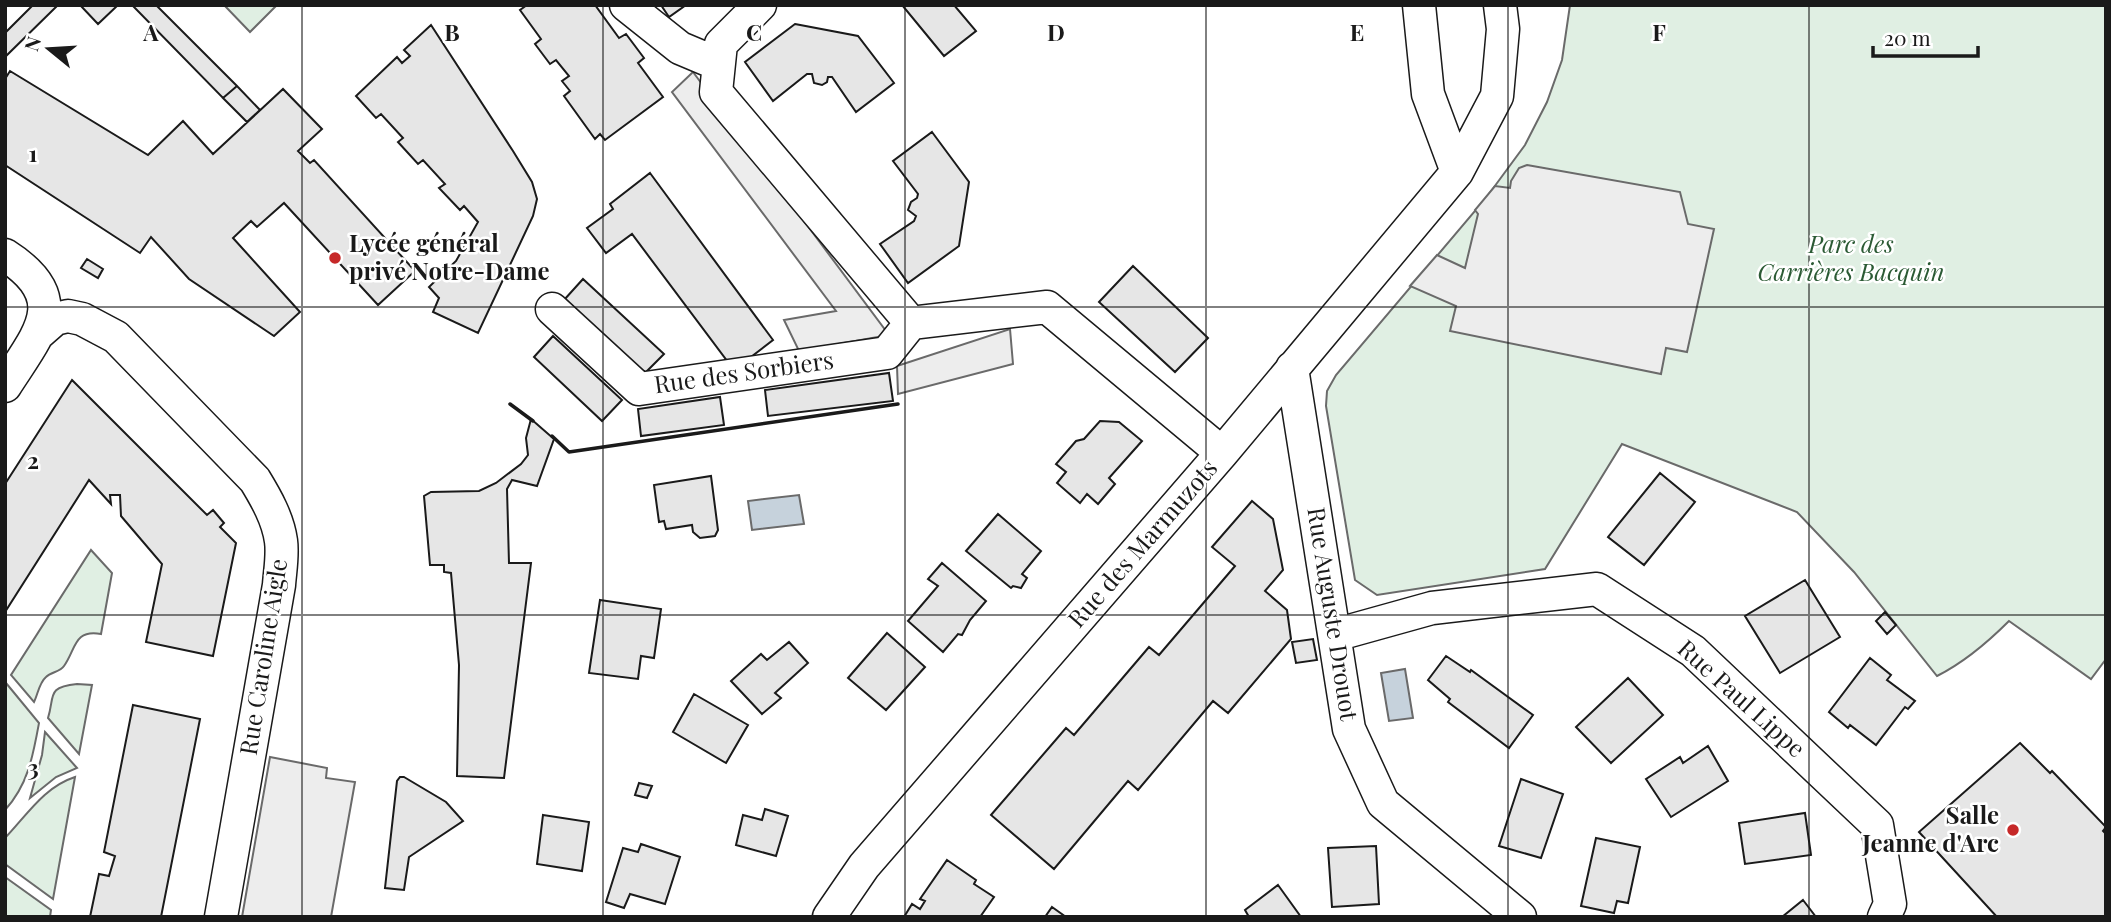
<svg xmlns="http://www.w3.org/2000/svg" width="2111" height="922" viewBox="0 0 2111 922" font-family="'Playfair Display',serif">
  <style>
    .green { fill: #e0efe3; stroke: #6a6a6a; stroke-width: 2 }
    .parking { fill: #ededed; stroke: #6a6a6a; stroke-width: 2 }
    .water { fill: #c6d2dc; stroke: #6a6a6a; stroke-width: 2 }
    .building { fill: #e6e6e6; stroke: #1a1a1a; stroke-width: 2 }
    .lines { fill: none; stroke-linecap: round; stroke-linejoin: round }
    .street-casing { stroke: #1a1a1a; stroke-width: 35 }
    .street { stroke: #fff; stroke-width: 32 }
    .wall { stroke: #1a1a1a; stroke-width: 3.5 }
    .grid { fill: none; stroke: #1a1a1a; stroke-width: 2; stroke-opacity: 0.55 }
    .poi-dot { fill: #c62828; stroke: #fff; stroke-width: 2.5 }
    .labels { text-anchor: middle; stroke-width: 5; stroke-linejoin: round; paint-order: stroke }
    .poi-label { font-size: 24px; font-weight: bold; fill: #1a1a1a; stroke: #fff; text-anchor: start }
    .park-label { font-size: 24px; font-style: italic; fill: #2b5a34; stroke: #fff }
    .street-label { font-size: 24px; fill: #1a1a1a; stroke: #fff }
    .grid-label { font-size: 23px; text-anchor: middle; font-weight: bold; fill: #1a1a1a; stroke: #fff; stroke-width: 5; stroke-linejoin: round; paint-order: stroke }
  </style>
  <rect width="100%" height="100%" fill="#fff"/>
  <path class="green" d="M224,5H277L250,32Z
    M1570,5H2106V659L2091,679L2009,621C1987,643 1965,662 1937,676L1854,572L1797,512L1622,444L1545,569L1377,595L1355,580L1326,406L1327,391L1336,375L1486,198L1525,145L1547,102L1562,60Z
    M91,550L112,573L101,634C74,629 76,649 64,666C60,672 51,672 46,677C39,683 38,694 34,702L11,675Z
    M6,683L39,723C33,756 28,785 5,810Z
    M77,684L92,685L79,754L48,718C55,696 46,687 77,684Z
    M45,732L77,768L56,777L30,798L42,755Z
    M75,777L53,899L5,864V838C27,815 44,787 75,777Z
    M5,877L51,910L50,917H5Z"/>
  <path class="parking" d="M693,72L889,335L799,351L784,320L836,311L672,92Z
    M1527,165L1680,192L1688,224L1714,229L1687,352L1666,348L1661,374L1450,331L1456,306L1410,286L1437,255L1465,268L1478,214L1475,210L1495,186L1510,188L1511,181L1519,168Z
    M1010,329L1013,364L898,394L897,366Z
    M270,757L327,768L326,778L355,782L331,917H242Z"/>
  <path class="water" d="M799,495L804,524L752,530L748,501Z
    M1405,669L1413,718L1389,721L1381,673Z"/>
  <path class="building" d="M33,5H58L5,57V33Z
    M80,5H118L98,24Z
    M132,5H156L237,86L223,98Z
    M527,5H595L619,38L626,34L644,58L638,63L663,97L605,140L600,134L595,139L564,96L570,91L562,81L569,76L556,60L550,64L535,44L541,39L520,10Z
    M661,5H686L669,17Z
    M902,5H954L976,31L944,56Z
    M795,24L858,36L894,83L856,112L832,77H828L827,82L822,85L814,83L812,74H807L773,101L745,62Z
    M431,25L513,151L532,182L537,199L533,216L478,333L433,312L439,298L429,287L456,261L478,222L464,206L460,210L439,188L445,184L423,160L418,164L398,142L403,138L381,114L376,118L356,96L397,57L402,63L410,56L404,50Z
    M10,71L148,155L183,121L213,154L283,89L322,129L298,151L310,163L314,160L415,271L378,305L284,203L257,227L251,221L233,238L300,312L274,336L189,279L151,237L140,253L5,165V79Z
    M237,86L260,110L247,122L223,98Z
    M932,132L969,182L959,246L908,283L880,244L914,221L916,216L908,210L911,202L917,198L918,194L893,161Z
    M650,173L773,340L734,370L632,234L606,253L587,228L613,209L610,204Z
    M87,259L103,269L98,278L81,268Z
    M1133,266L1208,338L1175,372L1099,302Z
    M583,279L664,354L644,374L564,300Z
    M553,336L622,400L602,421L534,357Z
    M889,373L893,401L768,416L765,390Z
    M72,380L207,515L213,510L224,523L220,527L236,543L213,656L146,642L162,564L121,516L120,495H110L111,504L89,480L5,612V484Z
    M720,397L724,425L641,436L638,409Z
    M531,419L554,439L537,486L512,480L507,489L509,563H531L504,778L457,776L459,665L451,573L444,572V565H430L424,496L431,492L479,491L496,483L521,464L528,455L526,438Z
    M1100,421L1119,422L1142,441L1109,478L1115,484L1098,504L1087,494L1080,503L1057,483L1066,472L1056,464L1076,441L1084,439Z
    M1660,473L1695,502L1644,565L1608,537Z
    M711,476L718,530L715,536L700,538L693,532L692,525L666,529L664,521L659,522L654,485Z
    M1252,501L1273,519L1283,570L1265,591L1287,610L1291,639L1228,713L1213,701L1138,790L1128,781L1054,869L991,815L1066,728L1074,735L1149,647L1159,655L1235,566L1212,547Z
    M998,514L1041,551L1022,574L1027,578L1021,588L1013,586L1011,588L966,551Z
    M942,563L986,601L970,620L962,635L958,634L943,652L908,621L938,586L928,579Z
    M1805,580L1840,637L1780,673L1745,616Z
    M600,600L661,609L654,658L641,656L638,679L589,673Z
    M1885,612L1896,625L1887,634L1876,621Z
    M887,633L925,667L886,710L848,678Z
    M1313,639L1317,660L1296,663L1292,642Z
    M789,642L808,663L775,693L781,698L762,714L731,681L761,654L767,660Z
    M1446,656L1470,672L1471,670L1533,715L1509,748L1448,702L1450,699L1428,680Z
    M1870,658L1891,675L1887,680L1915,701L1908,709L1905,707L1876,745L1850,725L1848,728L1829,712Z
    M1628,678L1663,715L1611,763L1576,727Z
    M694,694L748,725L726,763L673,732Z
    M133,705L200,719L161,917H90L99,874L109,876L115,856L104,852Z
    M2020,743L2050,773L2052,771L2106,827L2103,831L2106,834V917H1997L1919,832Z
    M1708,746L1728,781L1671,817L1646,779L1680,757L1683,763Z
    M404,777L446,802L463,821L409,857L404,890L385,888L397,781L400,777Z
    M1521,779L1563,794L1541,858L1499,846Z
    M639,783L652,786L647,798L635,795Z
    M765,809L788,816L776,856L736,845L743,815L762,820Z
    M1805,813L1811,855L1745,864L1739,823Z
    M543,815L589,822L582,871L537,864Z
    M1596,838L1640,847L1628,903L1617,901L1614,913L1581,906Z
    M641,844L680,857L665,904L630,894L624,908L606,902L623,848L638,852Z
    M1376,846L1379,904L1332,907L1328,848Z
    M947,860L976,880L974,884L994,897L980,917H904L912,904L920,909L925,901L920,899Z
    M1278,885L1301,917H1249L1245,910Z
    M1803,900L1816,917H1782Z
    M1052,907L1066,917H1045Z"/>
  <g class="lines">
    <g class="street-casing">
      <path id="street" d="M626,5L680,48L718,64
        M760,5L721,44L716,92L911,323L1047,307L1222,453
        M1419,5L1428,94L1457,172
        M5,255C74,299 38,334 5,386
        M552,309L639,389L887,353L911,323
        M39,333L55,319L68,316L82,319L116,337L255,480C266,498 278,519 281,541C283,555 280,571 279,585L221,917
        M1292,368L1349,729L1383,803L1520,917
        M1335,635L1432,608L1597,589L1693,651L1877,825L1890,904L1884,917
        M829,917L864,866L1222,453L1457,172L1497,96L1503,29L1500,5"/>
    </g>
    <use href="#street" class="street"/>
    <path class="wall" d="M510,404L533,421
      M552,436L569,452L898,404"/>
  </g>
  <path class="grid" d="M302,5V917M603,5V917M905,5V917M1206,5V917M1508,5V917M1809,5V917M5,307H2106M5,615H2106"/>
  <g class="poi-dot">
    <circle cx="335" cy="258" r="7"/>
    <circle cx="2013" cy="830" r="7"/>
  </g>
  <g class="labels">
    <g class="poi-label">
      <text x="349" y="252">Lycée général<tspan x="349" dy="28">privé Notre-Dame</tspan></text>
      <text x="1999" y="824" text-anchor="end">Salle<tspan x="1999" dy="28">Jeanne d'Arc</tspan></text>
    </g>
    <g class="park-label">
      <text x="1851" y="253">Parc des<tspan x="1851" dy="28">Carrières Bacquin</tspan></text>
    </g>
    <g class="street-label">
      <text transform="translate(744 373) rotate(-8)" y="8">Rue des Sorbiers</text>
      <text transform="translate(1143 544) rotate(-49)" y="8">Rue des Marmuzots</text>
      <text transform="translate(1332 614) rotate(81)" y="8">Rue Auguste Drouot</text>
      <text transform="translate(264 657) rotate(-81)" y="8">Rue Caroline Aigle</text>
      <text transform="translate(1741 699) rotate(42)" y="8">Rue Paul Lippe</text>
    </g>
  </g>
  <g class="grid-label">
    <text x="151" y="41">A</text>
    <text x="452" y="41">B</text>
    <text x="754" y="41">C</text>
    <text x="1056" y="41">D</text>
    <text x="1357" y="41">E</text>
    <text x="1659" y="41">F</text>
    <text x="33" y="162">1</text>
    <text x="33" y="469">2</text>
    <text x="33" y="776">3</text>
  </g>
  <rect width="2111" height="922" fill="none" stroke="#1a1a1a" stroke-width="14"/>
  <g transform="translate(49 49) rotate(288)" stroke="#ffffff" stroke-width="5" paint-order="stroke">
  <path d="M0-5L12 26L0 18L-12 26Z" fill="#1a1a1a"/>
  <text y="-10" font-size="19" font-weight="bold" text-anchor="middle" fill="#1a1a1a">N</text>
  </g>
  <path d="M1873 46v10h105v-10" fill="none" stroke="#1a1a1a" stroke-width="3.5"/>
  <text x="1884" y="46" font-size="21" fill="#1a1a1a" stroke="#ffffff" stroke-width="5" paint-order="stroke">20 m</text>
</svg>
